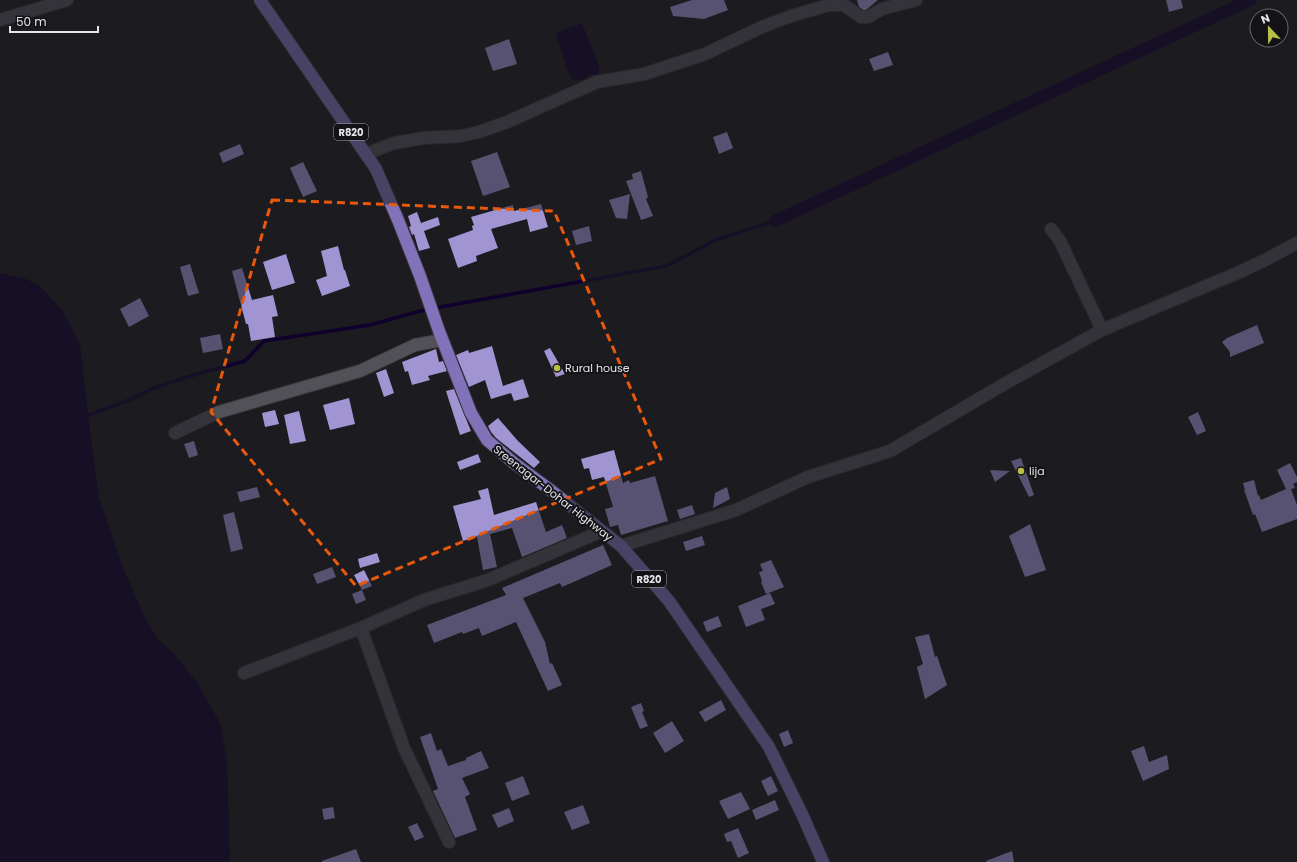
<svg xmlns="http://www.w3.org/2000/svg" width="1297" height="862" viewBox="0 0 1297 862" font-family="Poppins,sans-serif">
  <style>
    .water { fill: #10002d }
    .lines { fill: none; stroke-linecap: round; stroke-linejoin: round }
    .stream { stroke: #10002d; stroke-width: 3.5 }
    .canal { stroke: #10002d; stroke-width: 12 }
    .building { fill: #a095d2 }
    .minor-casing { stroke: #37373b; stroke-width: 14 }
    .major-casing { stroke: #37373b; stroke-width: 14 }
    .minor { stroke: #525158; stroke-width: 12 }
    .major { stroke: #8172b9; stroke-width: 12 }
    .marked { fill: none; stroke: #e8590c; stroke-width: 3; stroke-dasharray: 8 5; stroke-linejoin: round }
    .poi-dot { fill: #bac045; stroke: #121217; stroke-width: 1.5 }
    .labels { text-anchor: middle; stroke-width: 4; stroke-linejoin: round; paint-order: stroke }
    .shield { fill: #121217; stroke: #a6a6aa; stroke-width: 1 }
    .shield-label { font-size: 10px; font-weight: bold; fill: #e5e5e9 }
    .poi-label { font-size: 11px; fill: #e5e5e9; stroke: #121217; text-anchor: start }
    .street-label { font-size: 11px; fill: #e5e5e9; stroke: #121217 }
  </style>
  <rect width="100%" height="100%" fill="#1b1b20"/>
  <path class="water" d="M582,23L599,66V76L590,74L584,80L572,79L568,72L556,33Z
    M0,273L26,279L40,286L62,310L80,345L92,448L99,498L124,570L145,618L158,639L173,653L196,681L220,723L227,761L230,862H0Z"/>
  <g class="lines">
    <path class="stream" d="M89,415L132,399L154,388L190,376L245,361L264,341L370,325L424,310L666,266L718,239L775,221"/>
    <path class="canal" d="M775,221L1250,0"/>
  </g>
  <path class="building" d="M692,0H724L728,10L704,19L673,16L670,7Z
    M857,0H878L866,10H863L859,7Z
    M1166,0H1181L1183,8L1169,12Z
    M509,39L517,64L493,71L485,48Z
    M888,52L893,65L874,71L869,59Z
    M727,132L733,148L719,154L713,137Z
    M240,144L244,154L223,163L219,153Z
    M497,152L510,187L483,196L471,161Z
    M303,162L317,191L303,197L290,168Z
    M641,171L648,197L646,199L653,216L641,220L626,181L633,179L632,174Z
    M630,194L627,219L616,218L609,200Z
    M541,204L548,227L530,232L527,219L491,229L498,248L476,256L477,261L458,268L448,239L473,230L472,226L474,225L471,217L513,205L514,211Z
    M417,212L421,223L438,217L440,225L424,231L430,248L419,251L414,234L412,235L409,227L411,226L408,216Z
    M589,226L592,241L576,245L572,231Z
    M338,246L344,270H345L350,286L322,296L316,280L327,276L321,251Z
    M286,254L295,283L272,290L263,262Z
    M190,264L199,293L188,296L180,267Z
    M242,268L252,300L273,295L278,316L272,317L275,337L251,341L248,324H246L232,271Z
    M140,298L149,316L129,327L120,309Z
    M1257,325L1264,343L1230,357V352L1222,342L1227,338Z
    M220,334L223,349L203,353L200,338Z
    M492,346L503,386L523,379L529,397L514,401L511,393L491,399L485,380L469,387L456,355L468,350L469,353Z
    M550,348L565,374L556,377L544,351Z
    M436,349L439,362L443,361L447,371L428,376L430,380L412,385L408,371L405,372L402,362Z
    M386,369L394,393L384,397L376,373Z
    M454,389L471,431L460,435L446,391Z
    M349,398L355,424L330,430L323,405Z
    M275,410L279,424L265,427L262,413Z
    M299,411L306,441L290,444L284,415Z
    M1198,412L1206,431L1197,435L1188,417Z
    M498,418L518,441L540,462L534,468L496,438L491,432L488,426Z
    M194,441L198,455L189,458L184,444Z
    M614,450L623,483L629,480L630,483L655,476L668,521L621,535L618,525L610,527L605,509L613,507L604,477L592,480L589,468L584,469L581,459Z
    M478,454L481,462L460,470L457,462Z
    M1021,458L1034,495L1029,497L1011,461Z
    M1290,463L1297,477V482L1293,484L1295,488L1291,489L1297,505V519L1262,532L1255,514L1253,515L1244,490H1245L1243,483L1254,480L1258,496L1259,495L1261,500L1286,489L1277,470Z
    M990,470L1010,471L995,482Z
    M257,487L260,497L240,502L237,492Z
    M727,487L730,499L713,508L715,493Z
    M488,488L494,515L536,502L546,532L562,525L567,538L522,557L512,528L490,534L497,567L483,570L477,537L463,541L453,506L481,499L478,491Z
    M692,505L695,514L680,519L677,510Z
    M234,512L243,549L231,552L223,515Z
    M1030,524L1046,570L1025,577L1009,536Z
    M702,536L705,545L686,551L683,542Z
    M603,545L612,565L562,587L560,583L523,598L545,642L550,664L552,663L562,685L548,691L516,622L482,636L479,628L463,634L462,632L434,643L427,625L506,595L502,588Z
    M377,553L380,562L360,568L358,559Z
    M771,560L784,587L766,594L761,582L762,581L759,572L763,571L760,564Z
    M332,567L336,577L317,584L313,574Z
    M364,570L372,586L362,590L354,575Z
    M362,590L366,600L356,604L352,594Z
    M770,593L775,604L761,609L765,620L746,627L738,606Z
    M718,616L722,626L707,632L703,622Z
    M929,634L935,657L937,656L947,685L925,699L917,667L923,664L915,637Z
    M721,700L726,710L705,722L699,712Z
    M641,703L644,711L642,712L648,726L640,729L631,707Z
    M672,721L684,741L665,753L653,733Z
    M788,730L793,743L784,747L779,734Z
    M431,733L437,751L441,749L448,766L466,760V758L481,751L489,768L462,778L470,794L465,797L477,830L455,838L433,791L438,789L420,737Z
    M1144,746L1149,762L1167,755L1169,769L1143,781L1131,751Z
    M523,776L530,794L512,801L505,783Z
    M771,776L778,791L768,796L761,781Z
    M741,792L750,809L728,819L719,801Z
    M775,800L779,810L756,820L752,810Z
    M583,805L590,823L572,830L564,812Z
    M333,807L335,818L324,820L322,809Z
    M509,808L514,821L498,828L492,815Z
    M417,823L424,837L415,841L408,827Z
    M738,828L749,853L738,858L731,841L727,842L724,834Z
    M356,849L361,862H322V861Z
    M1012,851L1014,862H987L986,861Z"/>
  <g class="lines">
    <g class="minor-casing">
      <path id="minor" d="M0,20L67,0
        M366,154L394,143L424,138L461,136L479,132L507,122L597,82L644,74L705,54L762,27L791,16L829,5H844L861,17H868L882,9L916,0
        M1051,229L1060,241L1102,330
        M175,433L219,412L360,371L415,345L442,340
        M621,546L736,510L808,477L890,451L1006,383L1102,330L1242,271L1267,259L1297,243
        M361,628L404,748L449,842
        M244,673L361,628L424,600L488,580L602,531"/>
    </g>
    <g class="major-casing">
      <path id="major" d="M260,0L376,169L398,220L420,276L439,331L471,413L487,440L514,463L549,489L621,546L669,601L769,747L802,814L823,862"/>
    </g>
    <use href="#minor" class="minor"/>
    <use href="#major" class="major"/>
  </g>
  <path d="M0 0H1297V862H0ZM272,200L554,211L661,459L356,586L211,412Z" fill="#1b1b20" fill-opacity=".55" fill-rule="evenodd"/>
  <path class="marked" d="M272,200L554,211L661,459L356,586L211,412Z"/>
  <g class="poi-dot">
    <circle cx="557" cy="368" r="4"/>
    <circle cx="1021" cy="471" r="4"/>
  </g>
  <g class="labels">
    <g class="shield">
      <rect x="334" y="124" width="34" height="16" rx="3"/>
      <rect x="632" y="571" width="34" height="16" rx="3"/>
    </g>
    <g class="shield-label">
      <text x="351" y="136">R820</text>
      <text x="649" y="583">R820</text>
    </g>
    <g class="poi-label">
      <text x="565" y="372">Rural house</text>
      <text x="1029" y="475">lija</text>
    </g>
    <g class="street-label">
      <text transform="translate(553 493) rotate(38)" y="4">Sreenagar-Dohar Highway</text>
    </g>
  </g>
  <g transform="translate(1269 28) rotate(338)"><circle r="19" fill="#121217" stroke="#66666b"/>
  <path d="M0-3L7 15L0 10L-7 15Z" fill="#bac045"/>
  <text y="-6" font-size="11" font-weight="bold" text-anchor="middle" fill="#e5e5e9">N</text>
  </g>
  <path d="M10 26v6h88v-6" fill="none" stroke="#e5e5e9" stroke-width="2"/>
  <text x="16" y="26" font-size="12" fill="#e5e5e9" stroke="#121217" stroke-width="3" paint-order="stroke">50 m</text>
</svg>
